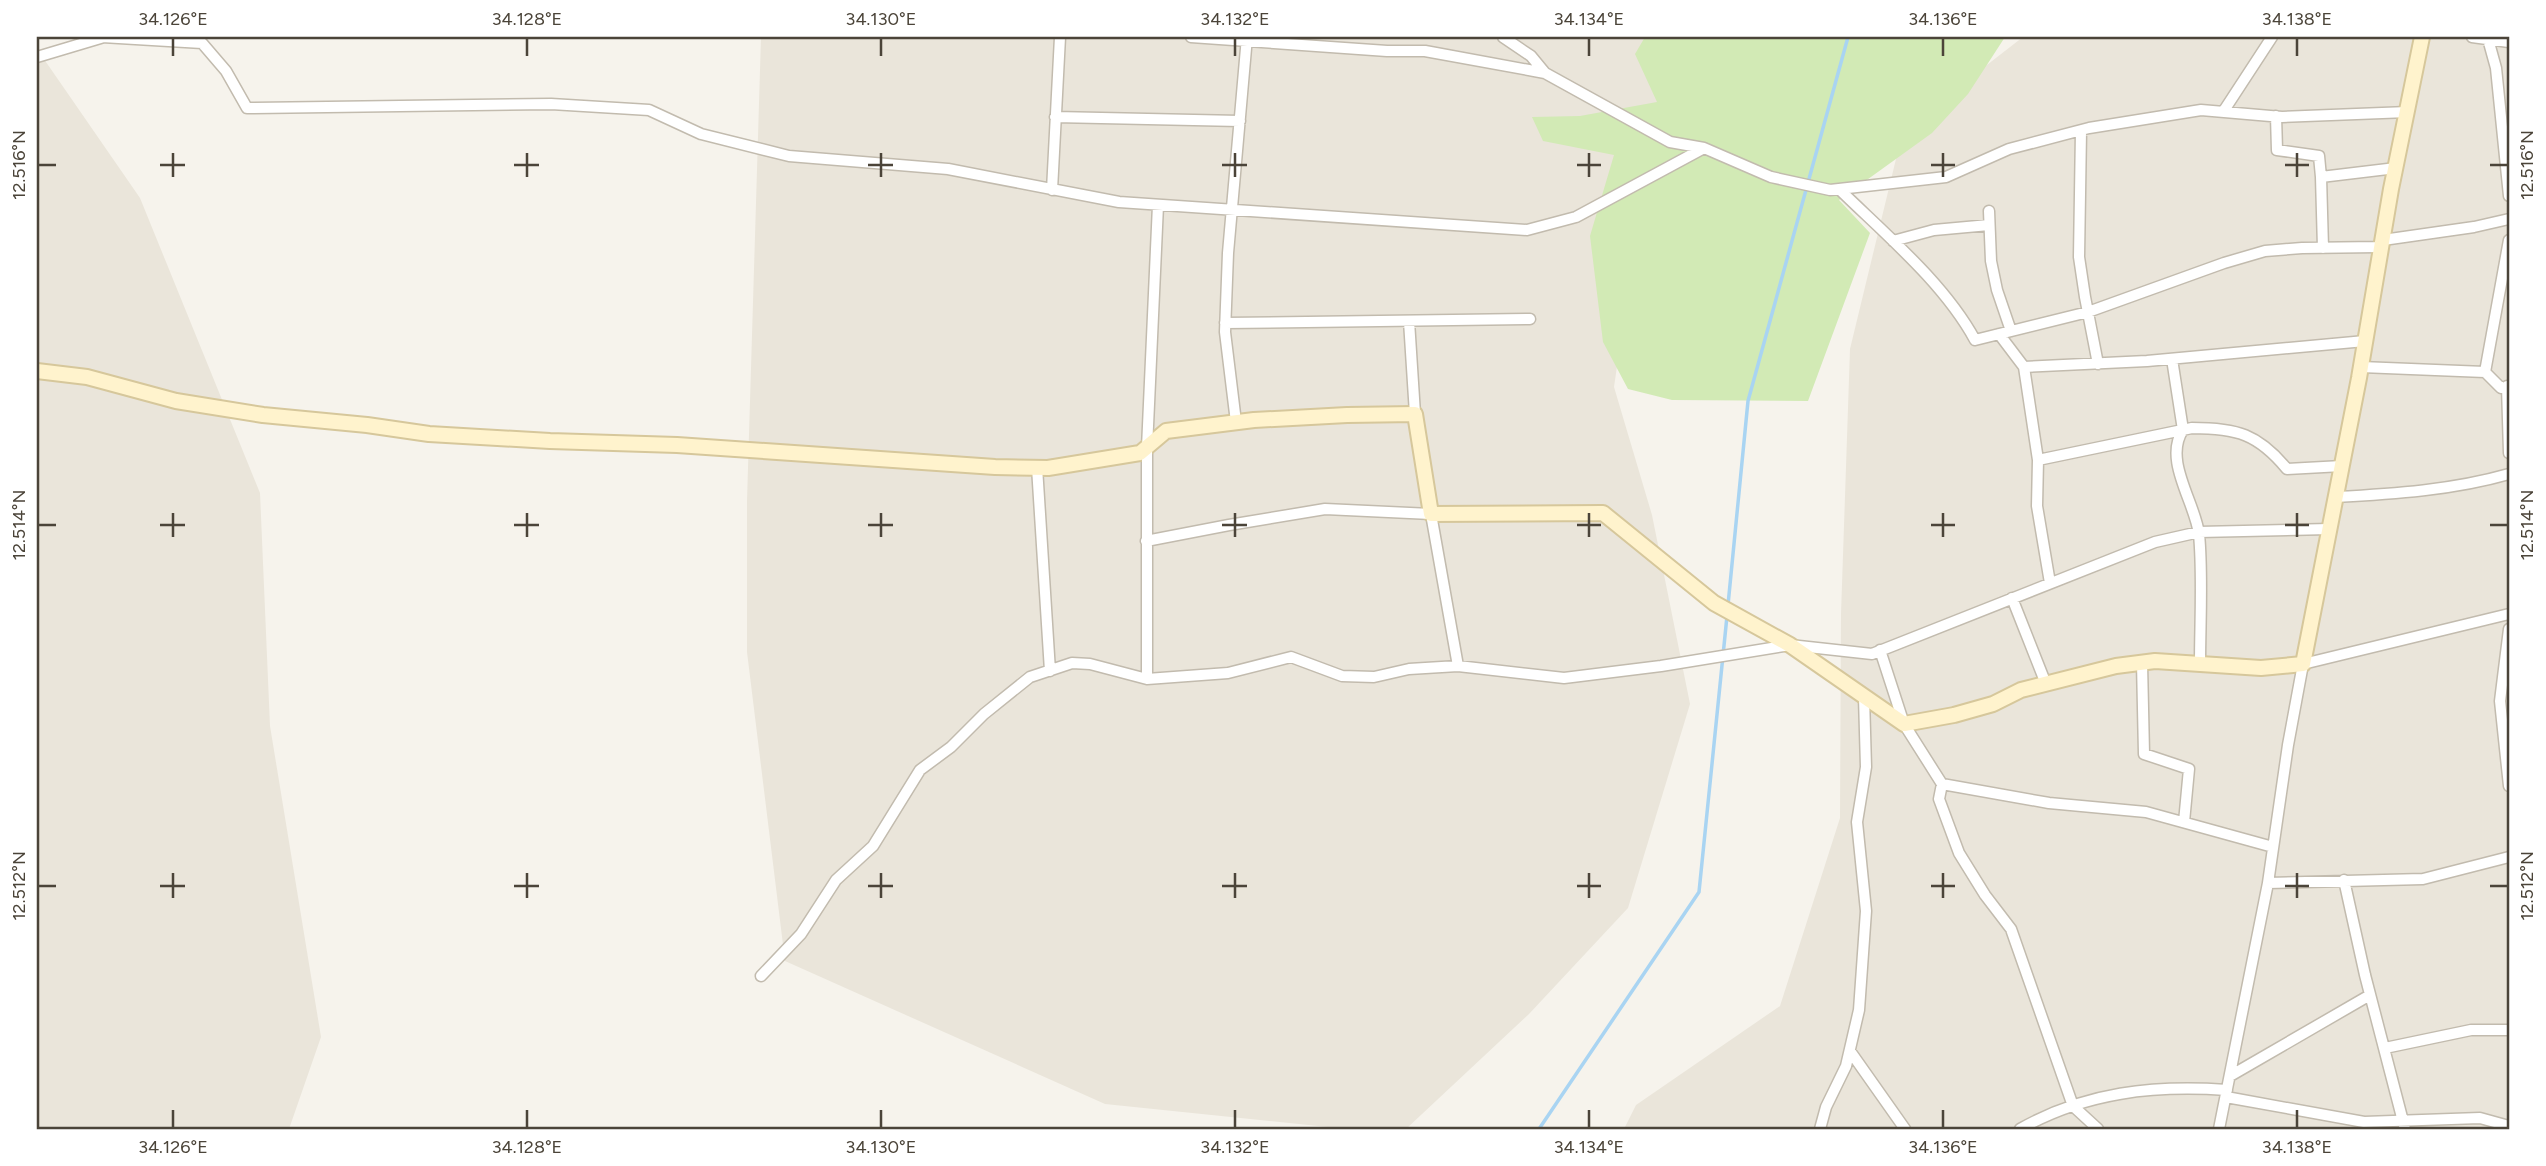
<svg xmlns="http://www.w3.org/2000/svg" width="2546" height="1166" viewBox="0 0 2546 1166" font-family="Figtree,sans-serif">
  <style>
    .residential { fill: #eae5da }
    .green { fill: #d2eab5 }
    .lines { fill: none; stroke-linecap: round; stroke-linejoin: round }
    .stream { stroke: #a9d4f2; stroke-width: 3.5 }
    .street-casing { stroke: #c2bbae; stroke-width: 13 }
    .secondary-casing { stroke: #d6c79b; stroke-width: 18 }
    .street { stroke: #fff; stroke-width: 10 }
    .secondary { stroke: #fff3cd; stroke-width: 14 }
    .ticks { fill: none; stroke: #4b4439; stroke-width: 2.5 }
    .neatline { fill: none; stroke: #4b4439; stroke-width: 2.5 }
    .ticks-label { font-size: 18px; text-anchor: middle; fill: #4b4439 }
  </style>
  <rect width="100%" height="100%" fill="#f6f3ec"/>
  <path class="residential" d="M761,37H1694L1645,175L1614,387L1652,515L1690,704L1628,908L1529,1014L1406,1129H1347L1105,1104L785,961L747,652V501Z
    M2023,37H2509V1129H1624L1636,1105L1780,1006L1840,818L1841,614L1850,349L1903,130Z
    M37,49L140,198L260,493L270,726L321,1037L289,1129H37Z"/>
  <path class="green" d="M1645,37H2005L1968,94L1932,133L1839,200L1870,233L1808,401L1672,400L1628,389L1603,342L1590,236L1614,155L1543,141L1532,117L1580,116L1657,102L1635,54Z"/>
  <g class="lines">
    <path class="stream" d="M1728,605L1748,401L1848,37
      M1539,1129L1699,892L1727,616"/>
    <g class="street-casing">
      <path id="street" d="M102,37L202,43L226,71L247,108L551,104L649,110L701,134L789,156L948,169L1119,202L1527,230L1576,217L1704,148
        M1191,37L1387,51H1425L1545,73L1670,142L1704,148L1771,177L1830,190L1946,177L2009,149L2089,128L2201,110L2282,117L2408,112
        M1503,37L1531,56L1545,73
        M2472,37L2509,42
        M2488,39L2496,68L2509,196
        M37,57L104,37
        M2223,112L2272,37
        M2276,116L2277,150L2319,156L2321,177
        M1055,117L1240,121
        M2081,131L2079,257L2085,297L2098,364
        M1839,189C1885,234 1944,283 1975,340L2088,312L2224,263L2265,251L2302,248L2378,247L2383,240L2474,227L2509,219
        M1052,190L1060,37
        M1989,211L1991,261L1997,290L2011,331
        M1893,241L1934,230L1989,225
        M2323,248L2321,177L2396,168
        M1409,321L1415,414
        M1225,323L1530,319
        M1999,334L2024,367L2038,460L2037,506L2050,583
        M2172,359L2183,430C2163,460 2195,502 2199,534C2203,575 2200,622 2200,664
        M2024,367L2147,361L2365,341
        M2361,367L2485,372L2501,388L2509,386
        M2485,372L2509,240
        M2507,386L2509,453
        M1236,422L1225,332L1228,253L1247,37
        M2038,460L2192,428C2237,428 2258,434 2287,469L2342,466
        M1037,467L1050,671
        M2335,497C2394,494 2453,490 2509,474
        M1146,541L1229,525L1325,509L1431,514L1458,666
        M2012,598L2046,684
        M2509,629L2500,701L2509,786
        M1880,650L1904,724L1942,784L2049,803L2146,812L2273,847
        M2142,663L2144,754L2189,769L2184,822
        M1147,679V448L1158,205
        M1942,784L1939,799L1959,853L1985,895L2011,929L2073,1106L2098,1129
        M2344,880L2365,975L2405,1129
        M2268,883L2423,879L2509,857
        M761,976L801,934L836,880L873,846L920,770L951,747L984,714L1030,677L1072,663L1090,664L1147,679L1228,673L1291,657L1342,676L1374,677L1409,669L1458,666L1564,678L1661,666L1790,645L1872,654L2155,542L2199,532L2329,529
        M2385,1048L2471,1030H2509
        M1850,1051L1905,1129
        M2230,1076L2370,995
        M2226,1097L2364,1122L2480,1118L2509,1126
        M1820,1129L1826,1107L1846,1066L1859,1010L1866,911L1857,822L1866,767L1864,697
        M2020,1129C2086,1092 2153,1085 2227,1090
        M2219,1129L2268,883L2288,745L2303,664L2509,614"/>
    </g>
    <g class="secondary-casing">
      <path id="secondary" d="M37,371L87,377L176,401L263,415L367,425L429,434L550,441L677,445L995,467L1048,468L1140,453L1166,431L1254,420L1347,415L1415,414L1431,514L1603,513L1714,603L1790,645L1904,724L1954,715L1993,704L2021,690L2116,666L2155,661L2261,668L2303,664L2359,378L2391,189L2422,37"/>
    </g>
    <use href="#street" class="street"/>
    <use href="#secondary" class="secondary"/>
  </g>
  <path class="ticks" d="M173,38V56M527,38V56M881,38V56M1235,38V56M1589,38V56M1943,38V56M2297,38V56M173,153V177M527,153V177M881,153V177M1235,153V177M1589,153V177M1943,153V177M2297,153V177M38,165H56M160,165H185M514,165H539M868,165H893M1222,165H1247M1577,165H1601M1931,165H1955M2285,165H2309M2490,165H2508M173,513V537M527,513V537M881,513V537M1235,513V537M1589,513V537M1943,513V537M2297,513V537M38,525H56M160,525H185M514,525H539M868,525H893M1222,525H1247M1577,525H1601M1931,525H1955M2285,525H2309M2490,525H2508M173,873V898M527,873V898M881,873V898M1235,873V898M1589,873V898M1943,873V898M2297,873V898M38,886H56M160,886H185M514,886H539M868,886H893M1222,886H1247M1577,886H1601M1931,886H1955M2285,886H2309M2490,886H2508M173,1110V1128M527,1110V1128M881,1110V1128M1235,1110V1128M1589,1110V1128M1943,1110V1128M2297,1110V1128"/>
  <rect width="2546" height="1166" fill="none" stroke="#ffffff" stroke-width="77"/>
  <rect x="38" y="38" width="2470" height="1090" class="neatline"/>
  <g class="ticks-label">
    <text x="173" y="25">34.126°E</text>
    <text x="527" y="25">34.128°E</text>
    <text x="881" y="25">34.130°E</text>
    <text x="1235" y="25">34.132°E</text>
    <text x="1589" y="25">34.134°E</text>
    <text x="1943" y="25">34.136°E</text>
    <text x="2297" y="25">34.138°E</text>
    <text transform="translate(19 165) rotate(-90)" y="6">12.516°N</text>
    <text transform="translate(2527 165) rotate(-90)" y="6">12.516°N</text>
    <text transform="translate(19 525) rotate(-90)" y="6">12.514°N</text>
    <text transform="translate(2527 525) rotate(-90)" y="6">12.514°N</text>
    <text transform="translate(19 886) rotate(-90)" y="6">12.512°N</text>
    <text transform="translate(2527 886) rotate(-90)" y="6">12.512°N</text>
    <text x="173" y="1153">34.126°E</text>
    <text x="527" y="1153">34.128°E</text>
    <text x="881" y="1153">34.130°E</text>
    <text x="1235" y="1153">34.132°E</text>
    <text x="1589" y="1153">34.134°E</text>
    <text x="1943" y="1153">34.136°E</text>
    <text x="2297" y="1153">34.138°E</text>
  </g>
</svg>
